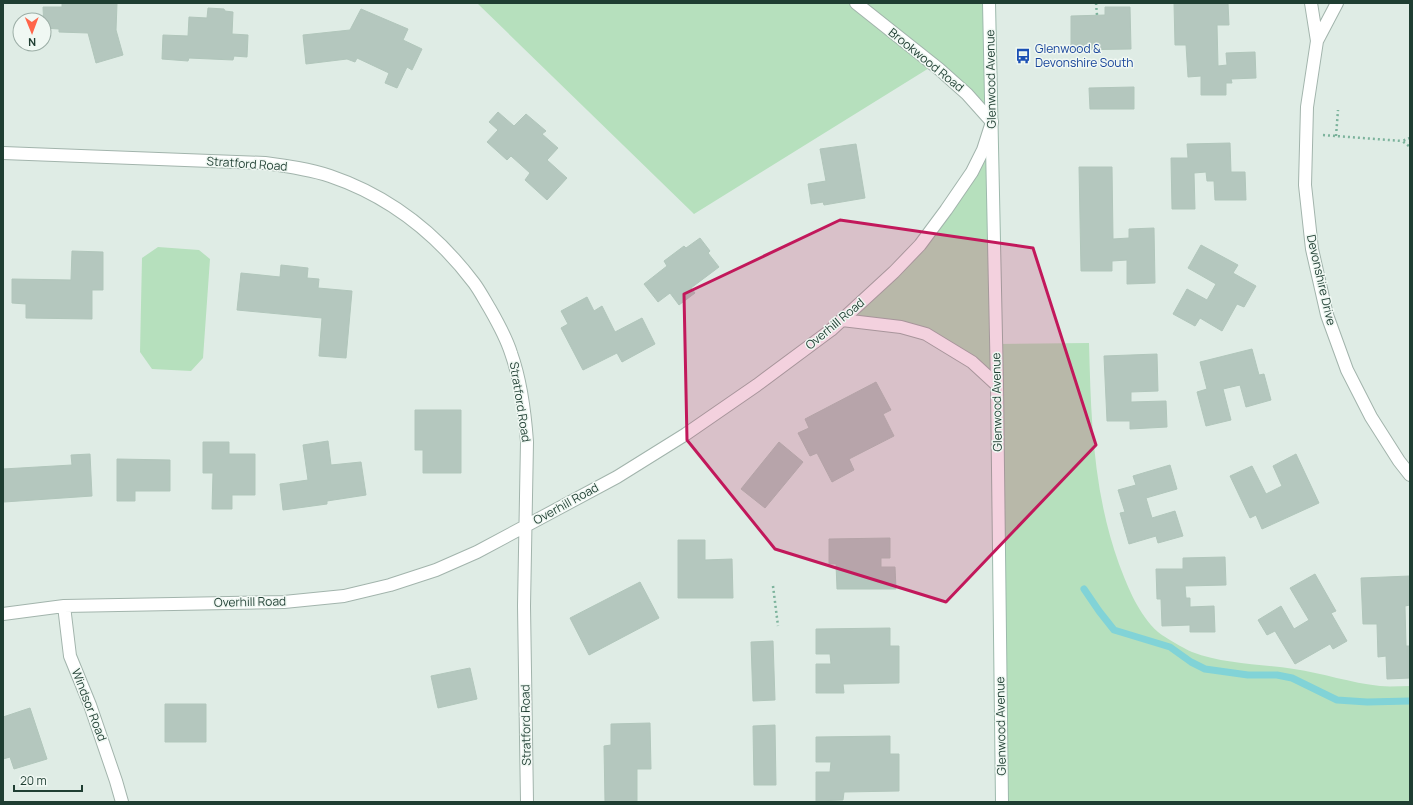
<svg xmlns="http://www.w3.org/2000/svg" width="1413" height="805" viewBox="0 0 1413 805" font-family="Manrope,sans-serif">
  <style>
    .green { fill: #b6e0bd }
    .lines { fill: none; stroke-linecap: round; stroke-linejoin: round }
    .stream { stroke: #81d3d7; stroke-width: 7 }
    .building { fill: #b4c7be; stroke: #b1c6bb }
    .street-casing { stroke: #a2b4ac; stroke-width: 14 }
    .secondary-casing { stroke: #9db9ac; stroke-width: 14 }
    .path { stroke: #7cb39c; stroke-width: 2.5; stroke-dasharray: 2 3; stroke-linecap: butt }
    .street { stroke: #fff; stroke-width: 12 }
    .secondary { stroke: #fff; stroke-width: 12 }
    .marked { fill: #c2185b; fill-opacity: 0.2; stroke: #c2185b; stroke-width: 3; stroke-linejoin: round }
    .labels { text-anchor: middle; stroke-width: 3; stroke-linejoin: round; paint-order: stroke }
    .transit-label { font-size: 12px; fill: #164399; stroke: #f0f8f3; text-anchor: start }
    .street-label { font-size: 12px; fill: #1f3e32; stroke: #f0f8f3 }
  </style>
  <rect width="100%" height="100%" fill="#dfece5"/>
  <path class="green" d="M477,3H989L996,344L1089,343C1091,419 1093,492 1119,564C1128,588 1139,615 1158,632C1164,637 1185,649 1192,652C1223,664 1261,664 1294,669C1322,673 1351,683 1380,686C1390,687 1400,686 1410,686V802H1002L997,385L926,334L842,320L946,210L992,122L934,65L694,214Z
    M158,247L199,250L210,259L203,358L191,371L152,369L140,352L142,258Z"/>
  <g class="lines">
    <path class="stream" d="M1084,589L1099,611L1114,630L1170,647L1191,662L1205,669L1248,675H1277L1292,678L1337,700L1367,702L1410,701"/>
  </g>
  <path class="building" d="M62,3H117L116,30L123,55L96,63L88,33L59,32V29L44,28L43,7H62Z
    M1174,3H1228L1229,25H1217L1218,66L1227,65L1226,53L1255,52L1256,78L1231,79L1232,83H1226V95H1201V76L1188,77L1186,45H1175Z
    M1105,7H1130L1131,49L1071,50V16L1105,15Z
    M208,8L224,9L225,11L233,12L232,34L248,35L247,57L234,56L233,60L189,58L188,61L162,59L163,35L188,36L189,17L207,18Z
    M361,9L408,29L403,40L422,49L412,70L407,67L397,88L385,83L389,73L357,58L355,62L347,59L306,64L303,35L350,30Z
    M1134,87V109H1090L1089,88Z
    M498,112L514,126L526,114L546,131L542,134L558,148L547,160L567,178L547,200L525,180L530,173L511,156L507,160L487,142L498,130L489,122Z
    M1230,143L1231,172H1245L1246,200H1215L1214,181H1207L1206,172L1194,173L1195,209H1172L1171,158H1188L1187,144Z
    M856,144L865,198L824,205L823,202L811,204L808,184L826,181L820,149Z
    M1079,167H1112L1113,239L1129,238V229L1154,228L1155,283L1127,284V260L1112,261V271H1081Z
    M700,238L710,251L708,253L719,267L691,288L695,293L679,305L670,293L658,302L644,284L667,266L664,261L684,246L686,248Z
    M1201,245L1238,265L1233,273L1256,286L1244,307L1237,304L1222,331L1200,318L1195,326L1173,314L1187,289L1207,300L1216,284L1188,268Z
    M72,251L103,252V290H92V319L26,318V304L12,303V279L71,280Z
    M281,265L308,268L307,278L319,279L318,288L352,291L346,358L319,356L322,318L237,310L241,273L280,277Z
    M587,297L594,311L602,306L615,332L642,318L655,344L622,362L617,353L583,370L561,328L568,324L561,311Z
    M1252,349L1259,375L1264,374L1271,400L1246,407L1240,385L1223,389L1231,420L1206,426L1197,392L1207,389L1200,362Z
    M1157,354L1158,391L1131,392V402L1166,401L1167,427L1130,429V421H1107L1104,356Z
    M876,382L891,410L883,414L894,436L849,459L854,470L832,482L817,453L810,456L798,433L809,428L805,419Z
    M415,410H461V473H423V450H415Z
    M328,441L331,465L361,462L366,495L327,501V504L283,510L280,484L308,480L303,445Z
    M203,442H229V454H255V495H232V509H212L213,473H203Z
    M779,442L803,462L765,508L741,489Z
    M90,454L92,496L4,502L3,469L72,465L71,455Z
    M1296,454L1319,503L1262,529L1256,515L1250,518L1230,476L1252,466L1266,494L1282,486L1273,466Z
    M117,459L170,460V491H135V501H117Z
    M1170,465L1177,489L1146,498L1152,518L1175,511L1183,536L1158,543L1156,536L1129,544L1120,513L1125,512L1118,490L1136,485L1133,476Z
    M890,538V558H881V567H895L896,589H837L836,564H829V539Z
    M678,540H705V560L732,559L733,598H678Z
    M1225,557L1226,585L1185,586L1186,598H1190V607L1214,606L1215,632H1190V625L1162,626L1161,599H1157L1156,569H1183V558Z
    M1315,574L1336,611L1331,613L1347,641L1333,649L1330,644L1295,664L1275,631L1267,635L1258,620L1281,606L1294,629L1309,620L1290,588Z
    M1410,576V605L1405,606L1406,646H1410V678L1387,679L1386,656L1378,657L1377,624H1363L1361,578Z
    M640,582L659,618L589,655L570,618Z
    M890,628V646H899V683L843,684L844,693H816V664H831L830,654H816V629Z
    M773,641L775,700L753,701L751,642Z
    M470,668L477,699L438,708L431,676Z
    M165,704H206V742H165Z
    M30,708L47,759L14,769L10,757L3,759V717Z
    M650,723L651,769H637V801L605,802L604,746L611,745V724Z
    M775,725L776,785H754L753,726Z
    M890,736V754H899V791L844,792L843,800L816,801V772H830L831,762H816V737Z"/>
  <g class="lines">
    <g class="street-casing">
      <path id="street" d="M1311,3L1317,41L1307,107L1305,185L1312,249L1327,315L1347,370L1371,417L1399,461L1410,475
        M1317,41L1337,3
        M3,153L265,163C287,166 309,169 330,176C389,196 437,234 474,283C480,291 485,301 490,309C498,323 506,337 511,353C521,381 525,413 527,442L524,606L527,802
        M842,320L901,327L926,334L972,362L997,385
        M64,606L70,656L90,705L116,781L122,802
        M3,614L64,606L284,602L344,596L390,585L436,570L477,552L617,477L686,434L757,385L831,330L894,272L920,245L946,210L972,172L983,150L992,122L967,94L939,69L856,3"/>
    </g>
    <g class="secondary-casing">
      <path id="secondary" d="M989,3L997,385L1002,802"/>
    </g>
    <path class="path" d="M1096,3L1097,15
      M1323,135L1402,141
      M1336,136L1338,110
      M1410,138L1402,141L1410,147
      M773,586L778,626"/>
    <use href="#street" class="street"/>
    <use href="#secondary" class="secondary"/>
  </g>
  <path class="marked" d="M840,220L1033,248L1096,445L946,602L775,549L687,440L684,294Z"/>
  <defs>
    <g id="bus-bare" transform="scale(1.2)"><path d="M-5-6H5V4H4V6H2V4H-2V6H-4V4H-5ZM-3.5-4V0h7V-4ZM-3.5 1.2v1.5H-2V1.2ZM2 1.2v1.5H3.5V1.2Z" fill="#1a4fb4" stroke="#f0f8f3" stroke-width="2.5" paint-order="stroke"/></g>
  </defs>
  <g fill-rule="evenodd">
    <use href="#bus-bare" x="1023" y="56"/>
  </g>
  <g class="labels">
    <g class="transit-label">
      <text x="1035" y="53">Glenwood &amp;<tspan x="1035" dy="14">Devonshire South</tspan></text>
    </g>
    <g class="street-label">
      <text transform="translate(926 60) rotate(39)" y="4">Brookwood Road</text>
      <text transform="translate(991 79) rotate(-91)" y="4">Glenwood Avenue</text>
      <text transform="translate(247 164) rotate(4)" y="4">Stratford Road</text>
      <text transform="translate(1321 280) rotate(77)" y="4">Devonshire Drive</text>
      <text transform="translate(835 324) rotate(-40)" y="4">Overhill Road</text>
      <text transform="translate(520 402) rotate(81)" y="4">Stratford Road</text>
      <text transform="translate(997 402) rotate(-91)" y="4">Glenwood Avenue</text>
      <text transform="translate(566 504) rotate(-29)" y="4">Overhill Road</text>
      <text transform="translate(250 602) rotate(-1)" y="4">Overhill Road</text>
      <text transform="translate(89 705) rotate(69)" y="4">Windsor Road</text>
      <text transform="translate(526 725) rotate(-91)" y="4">Stratford Road</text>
      <text transform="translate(1001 726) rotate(-91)" y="4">Glenwood Avenue</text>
    </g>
  </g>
  <rect width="1413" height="805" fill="none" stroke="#1f3e32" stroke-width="8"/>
  <g transform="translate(32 32) rotate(179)"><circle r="19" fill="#f0f8f3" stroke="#9caea6"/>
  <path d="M0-3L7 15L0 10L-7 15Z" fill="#ff654a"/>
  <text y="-6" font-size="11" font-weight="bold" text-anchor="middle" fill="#1f3e32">N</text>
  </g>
  <path d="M14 785v6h68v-6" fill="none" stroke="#1f3e32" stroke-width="2"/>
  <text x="20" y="785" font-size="12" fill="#1f3e32" stroke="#f0f8f3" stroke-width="3" paint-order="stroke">20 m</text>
</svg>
